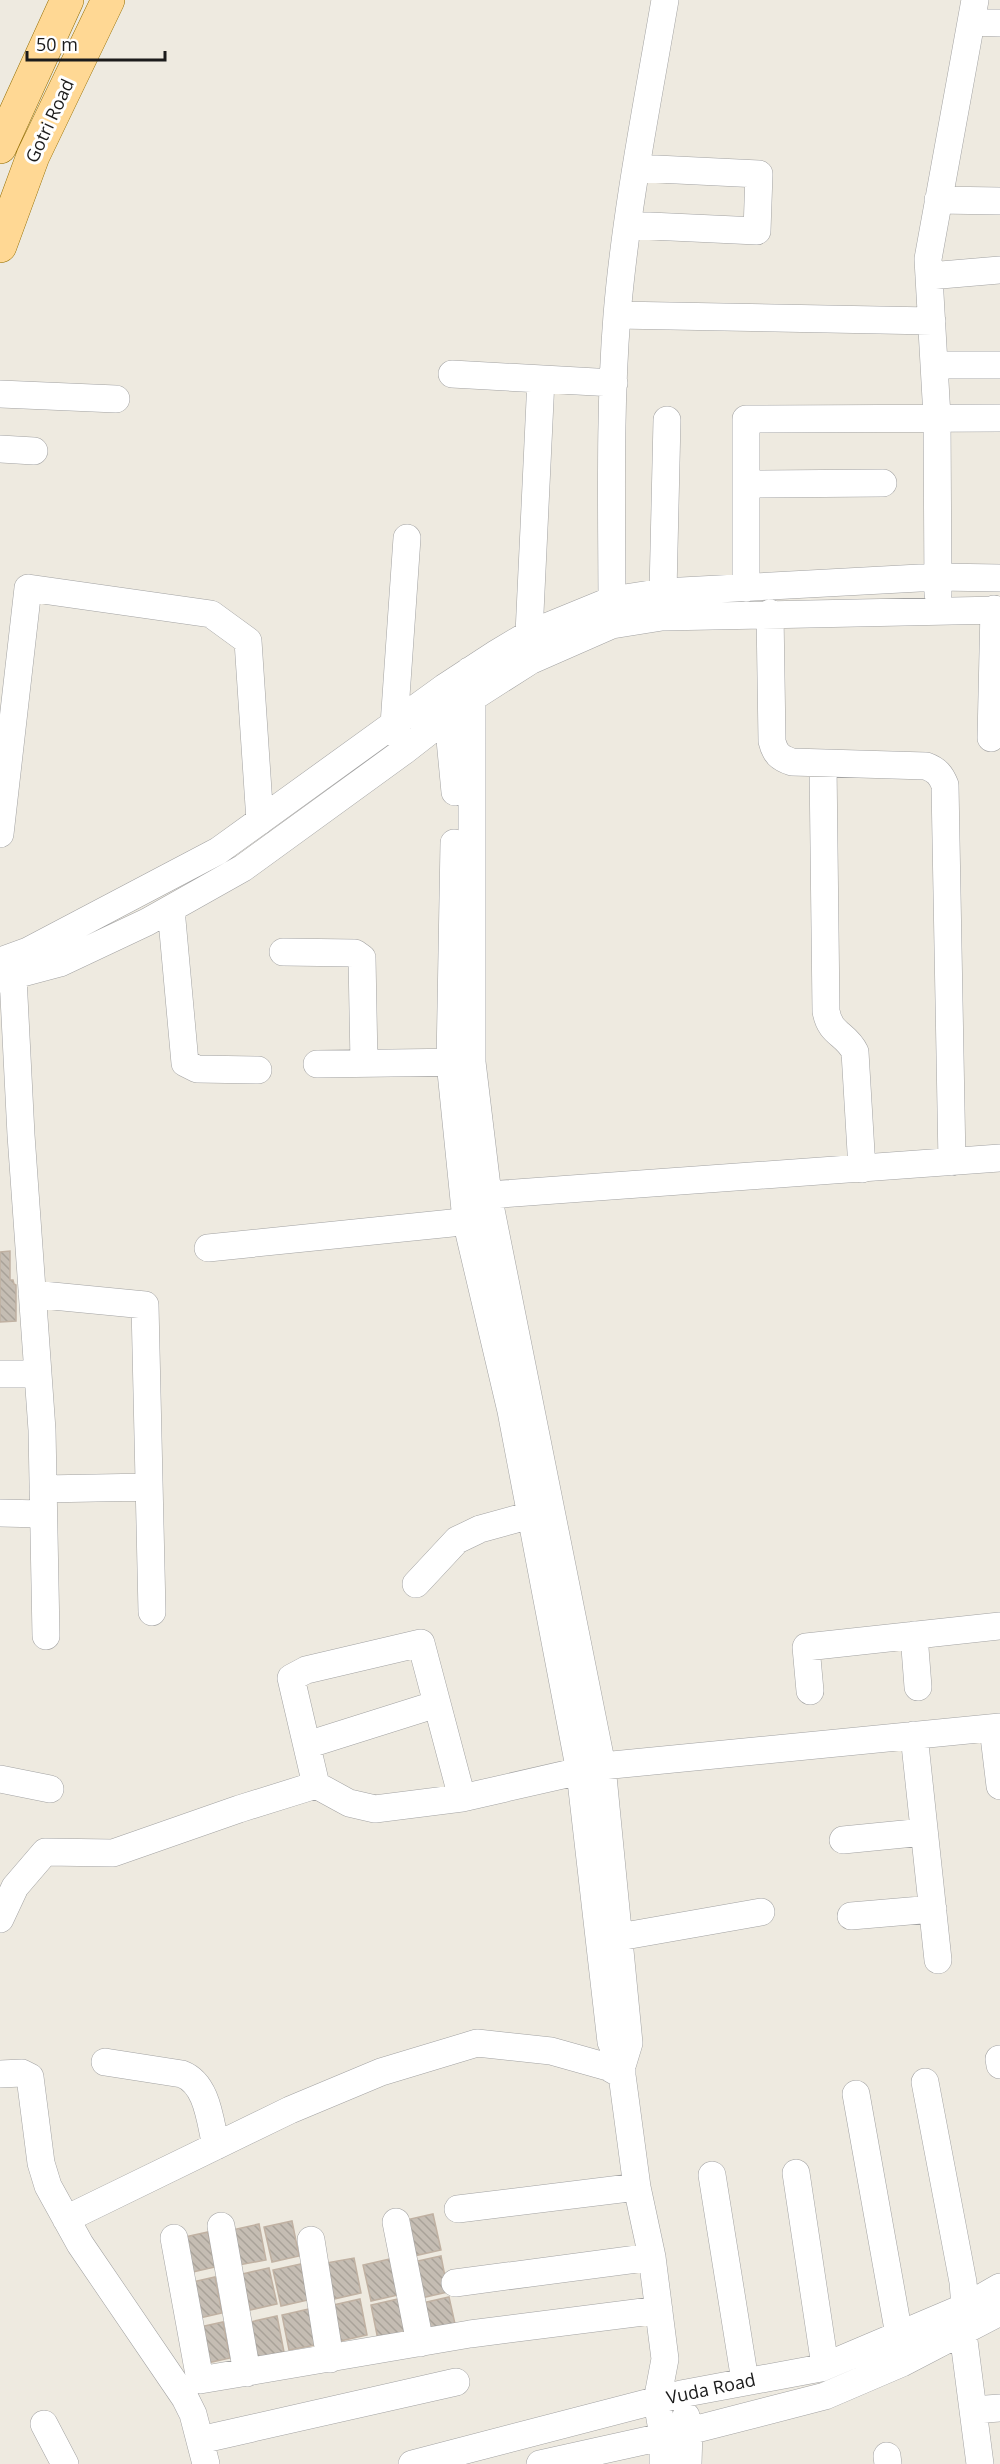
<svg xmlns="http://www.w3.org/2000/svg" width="1000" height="2464" viewBox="0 0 1000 2464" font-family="'Open Sans',sans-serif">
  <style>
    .building { fill: url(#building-back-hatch); stroke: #c0b1a2; stroke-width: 1.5 }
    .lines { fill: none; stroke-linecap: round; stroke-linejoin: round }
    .minor-casing { stroke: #a2a2a2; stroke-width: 28 }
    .major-casing { stroke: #936d00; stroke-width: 34 }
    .minor { stroke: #fff; stroke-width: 27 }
    .major { stroke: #ffd894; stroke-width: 33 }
    .labels { text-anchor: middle; stroke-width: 6; stroke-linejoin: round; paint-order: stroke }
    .street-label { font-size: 18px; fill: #1b1b1b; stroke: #fff }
  </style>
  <defs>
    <pattern id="building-back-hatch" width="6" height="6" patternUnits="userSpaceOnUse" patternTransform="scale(1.5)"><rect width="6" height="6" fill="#c5bdb3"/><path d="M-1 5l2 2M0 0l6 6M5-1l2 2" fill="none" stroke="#a9a299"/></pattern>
  </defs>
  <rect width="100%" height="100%" fill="#eeeae0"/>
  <path class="building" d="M10,1251V1280H13L14,1284L16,1285V1321L0,1322V1252Z
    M433,2214L441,2250L414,2256L406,2220Z
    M292,2221L299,2256L272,2262L264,2227Z
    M259,2224L266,2260L239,2265L232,2230Z
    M208,2232L215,2267L188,2273L180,2238Z
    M441,2256L448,2292L421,2298L413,2262Z
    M354,2258L361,2293L334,2299L326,2263Z
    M390,2259L398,2295L371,2301L363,2265Z
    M301,2264L308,2300L281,2306L273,2270Z
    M269,2268L277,2304L250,2310L242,2274Z
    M215,2277L222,2313L195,2319L188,2283Z
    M449,2297L457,2333L429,2339L422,2303Z
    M360,2299L367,2335L340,2341L333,2305Z
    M398,2299L405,2335L378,2340L371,2305Z
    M309,2309L316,2345L289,2350L282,2315Z
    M277,2316L284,2352L257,2358L250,2322Z
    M223,2322L230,2358L203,2364L195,2328Z"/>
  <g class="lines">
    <g class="minor-casing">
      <path id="minor" d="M973,22L1000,23
        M938,200L1000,201
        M628,225L757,231L759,174L636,168
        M929,276L1000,270
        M617,315L932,321
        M935,365H1000
        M452,374L614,383
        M0,394L116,399
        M0,449L34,451
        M748,484L883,483
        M746,588V419L1000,418
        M663,592L667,420
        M938,594L937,417L928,259L975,0
        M770,613L772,741C775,754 780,758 792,762L926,766C937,770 941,775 945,785L952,1162
        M612,616C612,516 609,415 617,315C626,209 647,105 665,0
        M529,634L541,379
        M469,671L472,698V1062L488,1195L602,1766L629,2043L622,2066V2075L637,2187L652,2257L665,2359L657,2401L663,2436V2464
        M445,687L455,792
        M399,736L394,725L407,538
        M991,738L994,609
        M823,764L826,1011C830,1035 846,1033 855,1052L862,1169
        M0,834L28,588L211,614L248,641L260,821
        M454,843L450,1062L466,1220L511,1411L580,1772L611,2042L614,2049
        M171,909L185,1063L197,1069L258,1070
        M283,952L355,953L362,958L364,1063
        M0,961L28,951L218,851L445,687L497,653L529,634L612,600L663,592L938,577L1000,578
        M13,977L21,1135L42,1430L46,1636
        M0,979L60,963L147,922L243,868L404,751L472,698L530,661L612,625L662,617L1000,610
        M317,1064L466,1062
        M488,1195L1000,1158
        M208,1248L452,1223L483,1214
        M32,1294L145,1305L152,1612
        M0,1374H38
        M43,1489L149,1487
        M0,1513L42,1514
        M416,1584L457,1540L480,1529L531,1515
        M914,1635L918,1687
        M810,1691L806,1647L1000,1626
        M993,1728L1000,1786
        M914,1735L938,1960
        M307,1745L437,1704
        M0,1779L50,1789
        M316,1785L349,1803L375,1809L462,1798
        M843,1840L924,1832
        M851,1916L933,1909
        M0,1919L15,1887L45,1852L113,1853L239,1809L316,1785L291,1678L306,1670L421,1643L462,1798L602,1766L1000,1727
        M619,1937L761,1912
        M999,2059L1000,2065
        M105,2062L182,2074C208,2084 210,2122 216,2146
        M0,2074L22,2073L30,2077L41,2163L48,2186L80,2244L185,2398L193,2414L206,2464
        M925,2082L963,2282L965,2307L963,2333L980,2464
        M856,2094L899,2335
        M796,2173L825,2366
        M712,2175L745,2381
        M458,2209L637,2187
        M66,2219L290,2110L381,2072L477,2043L551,2051L608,2067L622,2075
        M396,2222L420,2343
        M221,2226L247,2373
        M174,2238L200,2380L470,2334L659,2310
        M311,2240L330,2359
        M455,2283L652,2257
        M973,2410L1000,2408
        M686,2416L689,2431L688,2464
        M44,2424L65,2464
        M200,2440L456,2382
        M887,2456L888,2464
        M412,2464L681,2394L821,2368L965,2307L1000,2287
        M540,2464L689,2431L825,2396L902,2363L1000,2312"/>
    </g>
    <g class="major-casing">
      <path id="major" d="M0,147L67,0
        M0,246L33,156L108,0"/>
    </g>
    <use href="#minor" class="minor"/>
    <use href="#major" class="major"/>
  </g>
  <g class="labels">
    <g class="street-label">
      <text transform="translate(50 121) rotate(-65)" y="6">Gotri Road</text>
      <text transform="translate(711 2389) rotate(-12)" y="6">Vuda Road</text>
    </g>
  </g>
  <path d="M27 51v9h138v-9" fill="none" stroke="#1b1b1b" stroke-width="3"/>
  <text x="36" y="51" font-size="18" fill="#1b1b1b" stroke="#ffffff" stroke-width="4.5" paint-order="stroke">50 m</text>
</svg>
